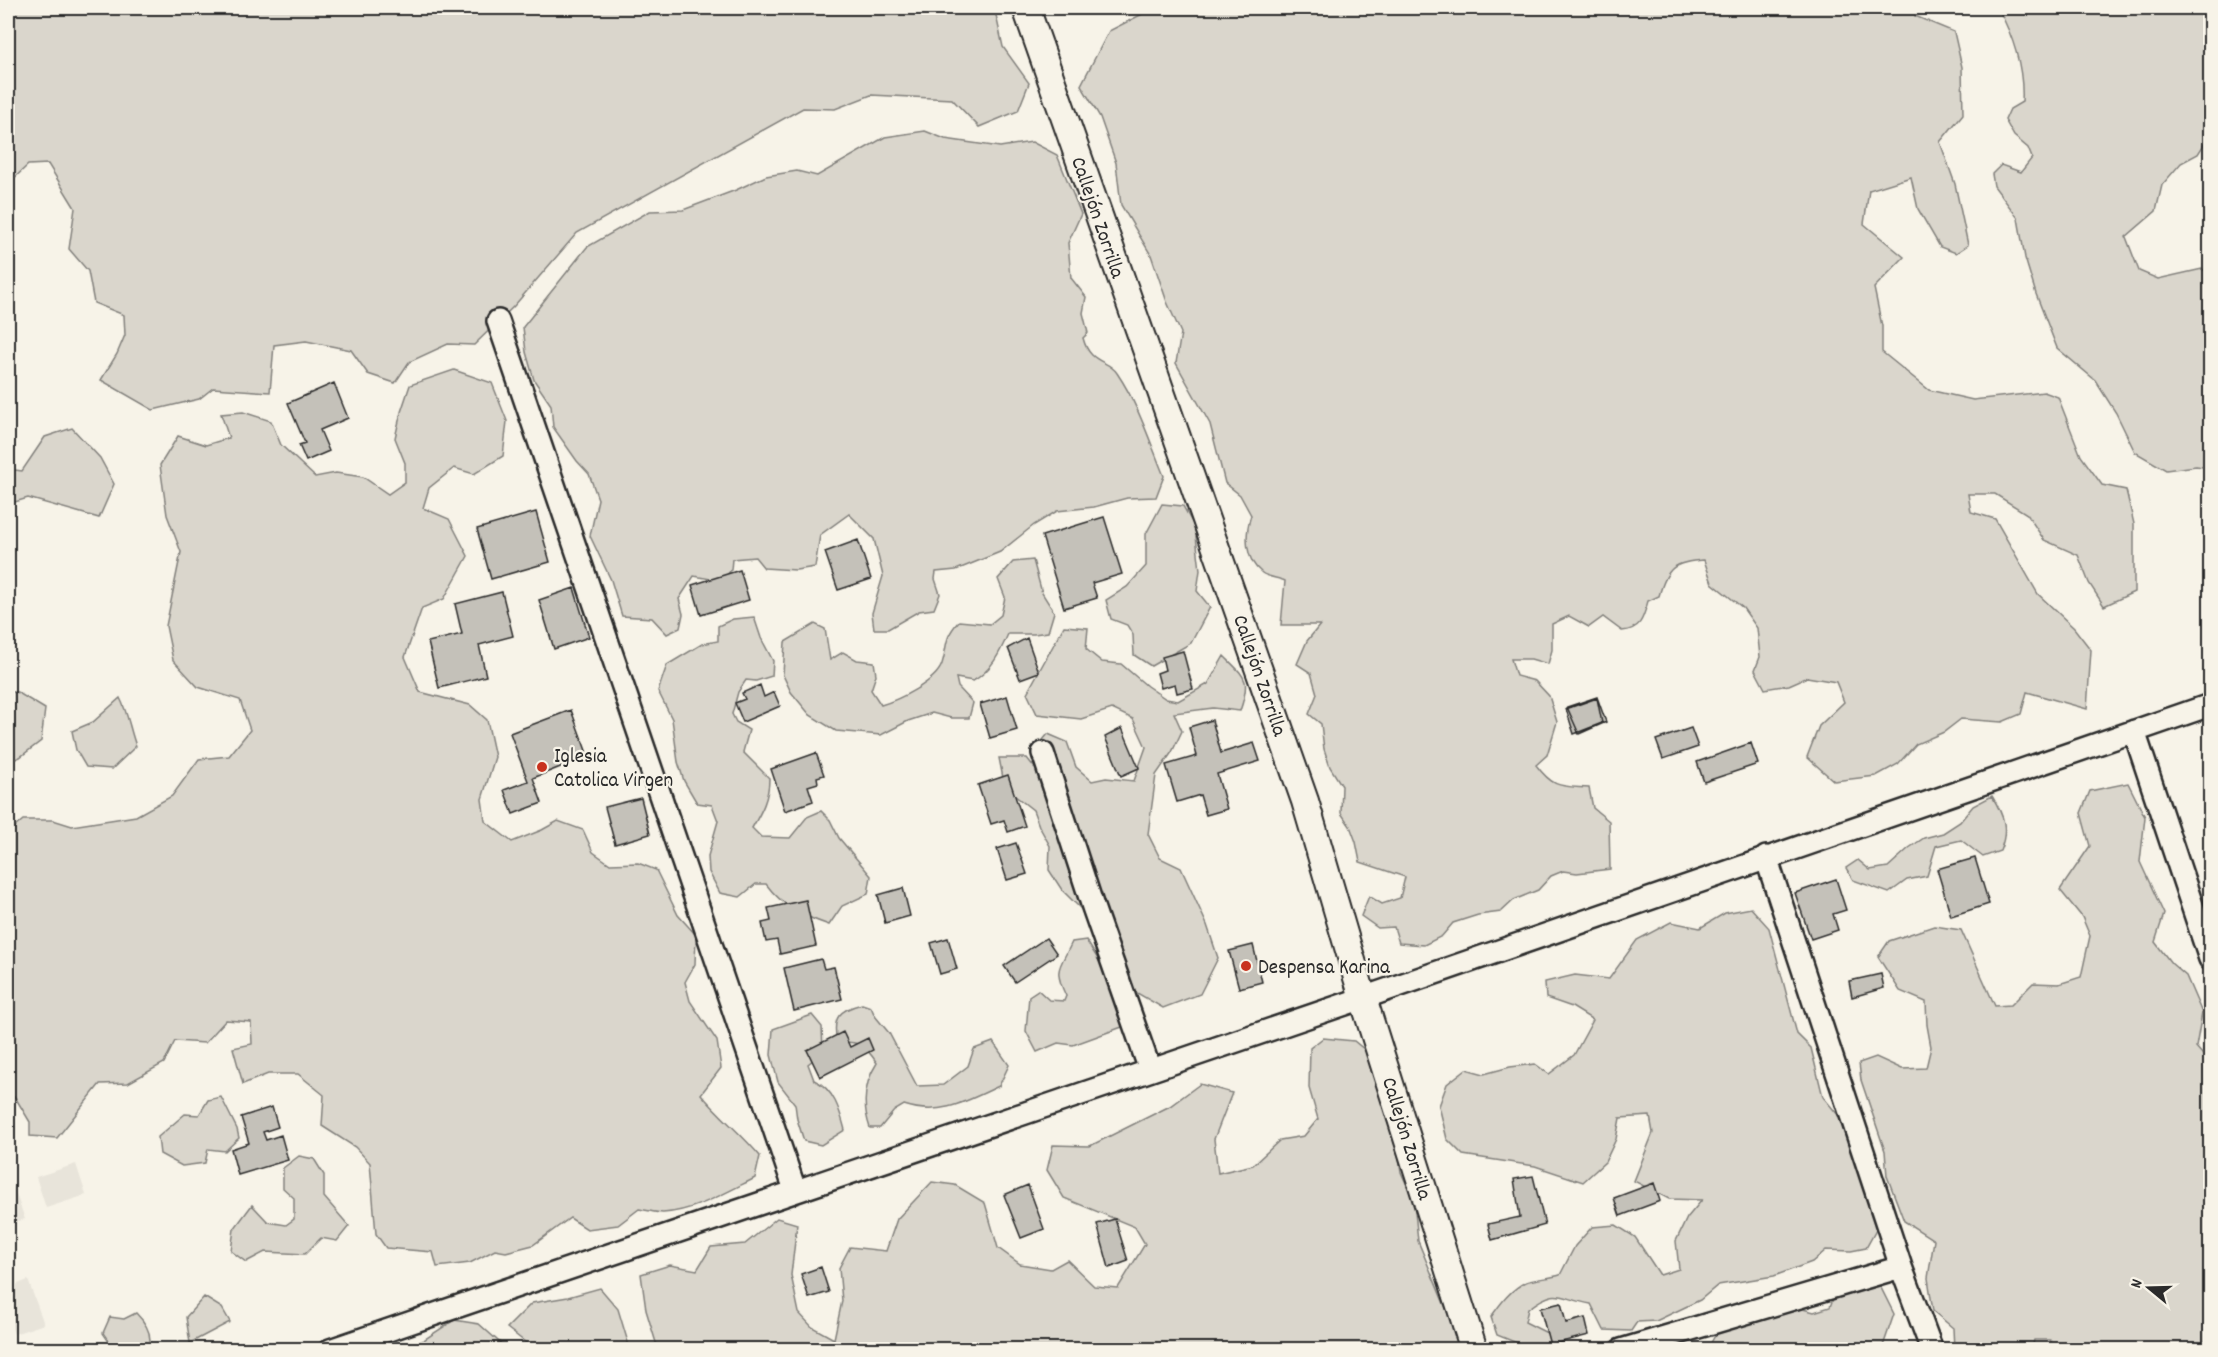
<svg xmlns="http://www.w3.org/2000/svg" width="2218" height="1357" viewBox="0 0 2218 1357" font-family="Dekko,sans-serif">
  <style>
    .built { fill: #e8e4da }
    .green { fill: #dad6cc; stroke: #82807c; stroke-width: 1.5 }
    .building { fill: #c4c1b9; stroke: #2b2b2b; stroke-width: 1.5 }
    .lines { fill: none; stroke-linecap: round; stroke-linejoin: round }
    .minor-casing { stroke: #2b2b2b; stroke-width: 26 }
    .tertiary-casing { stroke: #2b2b2b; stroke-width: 30 }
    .minor { stroke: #f7f3e8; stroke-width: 21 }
    .tertiary { stroke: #f7f3e8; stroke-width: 26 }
    .poi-dot { fill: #c8321e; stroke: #f7f3e8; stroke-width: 2 }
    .labels { text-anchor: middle; stroke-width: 4.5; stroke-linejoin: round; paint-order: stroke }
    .street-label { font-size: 21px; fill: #2b2b2b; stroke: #f7f3e8 }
    .poi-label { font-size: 21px; fill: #2b2b2b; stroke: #f7f3e8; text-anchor: start }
  </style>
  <rect width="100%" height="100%" fill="#f7f3e8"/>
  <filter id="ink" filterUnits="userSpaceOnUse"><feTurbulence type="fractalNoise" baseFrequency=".0167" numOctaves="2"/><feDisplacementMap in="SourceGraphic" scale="12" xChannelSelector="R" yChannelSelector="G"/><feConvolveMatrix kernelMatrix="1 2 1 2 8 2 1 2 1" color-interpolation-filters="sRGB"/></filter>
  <g filter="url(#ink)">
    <path class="built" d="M76,1164L86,1195L46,1208L36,1177Z
      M13,1186L25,1219L8,1224V1187Z
      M28,1280L44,1324L14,1334L11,1326L8,1327V1288Z"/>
    <path class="green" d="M8,8H992L996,15L1003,47L1029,83L1018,111L979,127L952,99L871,95L835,109L803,108L577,233L514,306L474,345L448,344L409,362L395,383L368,374L351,350L306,341L274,345L270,392L213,388L199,399L153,410L101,380L117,354L125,335L124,315L94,303L88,271L69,249L75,208L48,164L28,165L8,184Z
      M1154,8H1917L1915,16L1954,32L1962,67L1963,114L1940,142L1955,184L1968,245L1956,253L1940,247L1918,209L1911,177L1869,190L1864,224L1904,257L1874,288L1882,326V352L1929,390L1973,400L2044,392L2058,397L2081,456L2102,485L2126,490L2134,524V592L2104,606L2089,583L2078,555L2044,540L2027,514L1995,494H1968L1971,512L1995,519L2038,594L2074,628L2091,650L2087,709L2027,692L2021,714L2002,722L1961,719L1944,732L1916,744L1898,764L1876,776L1834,781L1807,757L1819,726L1844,702L1836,682L1807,677L1789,685L1765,689L1755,670L1760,657L1757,628L1743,608L1712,583L1704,560C1674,562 1667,567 1659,596L1648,601C1643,619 1641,629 1622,631L1603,617L1589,627L1569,616L1552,624V650L1548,664L1531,659H1511L1516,676L1535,681L1549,696L1557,722L1547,755L1536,765C1554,789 1561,786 1589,788L1593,808L1609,821L1610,869L1577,873L1563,871L1551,876L1538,890L1514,900L1501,912L1478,915L1453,923L1442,936L1424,945L1399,943L1394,927L1378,928L1361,916L1369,896L1382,904L1400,898L1405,877L1360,862L1356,842L1350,826L1341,813L1342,786L1330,767L1324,749L1321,724L1309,714L1317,694L1311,673L1297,664L1307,641L1320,625H1281L1285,581C1278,578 1267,577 1262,573C1244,559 1245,534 1251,515L1240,495L1225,483L1210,424L1176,363L1181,333L1167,302L1151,255L1121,205L1116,163L1100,117L1081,85L1109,31Z
      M1998,8H2210V135L2198,154L2181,163L2162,185L2156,211L2126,237L2139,271L2158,279L2202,269L2210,273V468L2196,466L2166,470L2135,452L2116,413L2095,380L2057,348L2036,294L2025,258L2018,218L1994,186L1992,174L2001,165L2021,172L2032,158L2028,148L2014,136L2005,120L2010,109L2022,102C2024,68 2014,38 1998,8Z
      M925,131L945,139L1000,147L1032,142L1057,155L1081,214L1068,243L1071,278L1086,297L1083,313L1088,333L1083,338C1090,365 1108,359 1117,373C1138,404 1150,442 1164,476L1156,497L1127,498L1094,507L1057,511L1034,525L1000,552L956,570L936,572L935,579L940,594L934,609L919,611L888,629H874L872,613L883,576L874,539L849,514L820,535L815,567L796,570L764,568L755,557L732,559L731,570L722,581L694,576L679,599L683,614L680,628L667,634L652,618L622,616L611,580L590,536L598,499L589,474L577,461L553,427L551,405L534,380L526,352L523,327L587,247L650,211L683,210L736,190L766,176L797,171L817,176L885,137Z
      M454,370L492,383L507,421L503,456L474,474L454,468L429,488L423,508L449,519L468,556L444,599L422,608L405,657L420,692L470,705L487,720L495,757L482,799L485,821L512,842L542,830L558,821L583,830L593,852L610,864L638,863L656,870L678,915L696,935L695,964L685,982L690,1001L717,1041L721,1068L701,1094C720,1117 742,1134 760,1156L755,1178C727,1192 695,1211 663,1213C655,1213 647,1210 639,1209L618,1225L587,1229L570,1218L533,1245L506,1252L495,1250L470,1263L437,1267L433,1252L386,1248L376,1234L370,1163L355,1147L322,1126L324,1095L298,1074H268L243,1084L233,1048L252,1044L251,1022L226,1020L205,1043L175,1041L164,1063L128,1083L100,1084L57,1138L30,1136V1122L15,1097H8V833L23,820H53L72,826L136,816L172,796L199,759L229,756L250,730L240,700L198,687L173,660L166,626L181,552L167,515L160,465L178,436L206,445L229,438L221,414L243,412L271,421L281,445L315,477L336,473L363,477L388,494L405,482V463L395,438L401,412L410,385Z
      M72,428L100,458L114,484L99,518L28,498L8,504V469L22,471L45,437Z
      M1162,504L1183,506L1195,528L1200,570L1197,591L1210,607L1191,643L1151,666L1134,655L1133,635L1127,625L1111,619L1106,600L1127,587L1146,566V534Z
      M1033,560L1042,593L1054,612L1048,632L1034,634H1008C1000,653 991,671 973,681L956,678L958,687L973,703L969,718H951L932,713L908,721L881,735L836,731L810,715L791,692L783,675L785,642L815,624L825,629L830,660L843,652L857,660L874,662L876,675L871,690L881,705C898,700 936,682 942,664C948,645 943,639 959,621L990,624L1001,615L1005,597L998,579L1013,562Z
      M754,617L761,638L773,661L772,676L756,681L746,680L738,692L732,714L736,722L749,730L743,752L769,778C769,798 762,811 752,828L761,837L790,838L807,817L821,811L830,820L839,838L871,876L868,894L842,906L829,925C803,916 783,907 766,884H756L740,897L720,893L709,872L708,856L718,821L712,805L697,803L684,781L678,762L672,719L658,691L667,665L702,644L718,641V626L733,619Z
      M1064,626L1088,628L1086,649L1102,662L1121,664L1147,686L1166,699L1178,701L1208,684L1224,656C1246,678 1251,679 1240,711L1213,708L1174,713L1182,731L1172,752L1156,775L1148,834L1160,858L1181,868L1207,925L1218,958L1200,994L1163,1008L1137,993L1118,968L1104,925L1082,910L1062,890L1049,870L1050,846L1039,826L1033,810L1005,788L999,758H1027L1046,782L1034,751L1048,734L1067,742L1076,767L1092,781L1106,778L1134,781L1146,747L1133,719L1112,709L1081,719L1037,714L1027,693Z
      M8,692H17L45,709L41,741L20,757L8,762Z
      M120,698C128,713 130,730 136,746L112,769L86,767L76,750L72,731L93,722Z
      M2128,783L2145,817L2140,862L2164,914L2155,942L2171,963L2186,976L2202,1013L2196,1047L2210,1063V1349H2056L2050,1340H2034L2032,1349H1954L1953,1328L1933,1311L1928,1278L1934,1240L1904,1221L1887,1176L1885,1151L1861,1080L1859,1063L1876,1057L1902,1069L1926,1068L1931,1047L1927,1025L1926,1002L1900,991L1878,957L1889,941L1934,926L1961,930L1995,1006L2011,1005L2033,983L2059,984L2081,977L2090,936L2082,917L2060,890L2090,846L2081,813L2090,791Z
      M1992,796C2004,816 2009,829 2000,851L1983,857L1961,840L1936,846L1927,876L1907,880L1889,893L1853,880L1846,868L1858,860L1870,870L1888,867L1909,848L1924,838L1943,833L1960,822L1973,806Z
      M1751,908L1769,928L1797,1034L1811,1048L1823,1097L1858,1139L1885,1214L1866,1248L1851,1251L1826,1250L1812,1262L1774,1276L1718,1285L1700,1300L1656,1321L1637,1322L1631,1331L1604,1330L1591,1304C1558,1298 1559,1286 1528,1309L1525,1322L1555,1337V1349H1532L1497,1335L1491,1317C1500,1304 1511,1289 1526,1282C1533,1279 1551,1278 1560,1275L1575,1246L1592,1227L1616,1225L1635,1237L1660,1275L1679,1269L1676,1241L1687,1218L1702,1200L1669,1199L1634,1181L1653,1133L1650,1116L1620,1118L1616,1139L1605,1162L1583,1182L1535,1166L1463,1155L1447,1139L1439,1106L1447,1084L1466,1069L1484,1074L1510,1067L1535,1064L1549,1074L1574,1055L1593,1020L1572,1007L1546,998L1545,982L1575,975L1609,979L1637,940L1671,922L1700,928L1725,913Z
      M1086,940L1135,1018L1122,1027L1073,1045L1058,1043L1037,1052L1026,1031L1029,996L1038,990L1049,1000L1064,1001L1066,996C1052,967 1061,967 1072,942Z
      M862,1004L871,1007L875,1016L889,1033L917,1086L943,1085L968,1066L974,1049L993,1042L1009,1065L999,1086C967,1101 940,1117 904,1105L894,1111L880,1128H870C862,1105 864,1083 877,1063C864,1044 860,1041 837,1042C832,1018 838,1010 862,1004Z
      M812,1015L822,1027L823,1052L808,1064L814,1080C834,1089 840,1111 845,1130L821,1145L804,1141L797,1119L795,1104L778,1082L771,1055L773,1029Z
      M1323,1038L1354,1041L1371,1055L1395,1129L1401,1172L1414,1201L1418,1241L1459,1340L1470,1349H659L657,1346L646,1310L641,1274L670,1265L697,1270L711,1247L745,1244L777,1218L797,1224L791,1275L799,1313L812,1327L834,1339L842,1301L839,1268L850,1247L886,1251L897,1219L932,1182L955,1185L985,1203L998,1248L1020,1264L1051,1269L1067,1260L1094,1286L1118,1288L1145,1244L1135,1227L1064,1198L1047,1170L1053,1145L1090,1146L1170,1106L1200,1084L1232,1093L1214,1139L1218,1173L1253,1165L1280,1140L1304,1136L1318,1119L1309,1088L1310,1048Z
      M221,1097L237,1129L239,1138L225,1151L208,1149L205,1163L182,1166L160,1154L158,1137L185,1114L199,1115L208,1100Z
      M299,1156L314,1159L324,1175V1197L349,1226L337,1241L321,1238L305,1254L265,1252L246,1262L231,1251L234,1229L252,1205L268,1222L286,1225L294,1219V1198L283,1188V1168Z
      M1856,1279L1880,1286L1894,1314L1882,1349L1707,1350L1717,1332L1768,1307L1799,1308L1814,1312L1830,1307L1837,1288Z
      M600,1288L618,1309L630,1349H534L507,1328L532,1303L568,1297Z
      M204,1297L222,1308L230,1322L190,1343L186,1317Z
      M136,1313C146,1323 154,1335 148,1349H114L103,1333L110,1317L124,1319Z
      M454,1320L479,1324L507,1349H421L419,1343Z"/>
    <path class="building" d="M334,383L348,418L320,430L329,451L306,461L299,445L305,443L288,403Z
      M536,512L550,562L491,579L477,529Z
      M1104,517L1122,574L1092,583L1097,598L1064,608L1042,536Z
      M858,540L871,579L838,590L825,552Z
      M740,570L749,600L701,615L692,585Z
      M574,588L589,637L554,649L539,600Z
      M502,592L513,636L479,645L486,676L439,688L428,642L462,634L455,604Z
      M1027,638L1039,672L1020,679L1008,648Z
      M1183,651L1193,689L1177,693L1175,684L1161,688L1157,673L1165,670L1162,657Z
      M760,685L764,697L774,692L780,706L743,722L735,703L745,699L742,693Z
      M1007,696L1017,730L990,738L980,704Z
      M1597,697L1606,722L1579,734L1567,707Z
      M1597,698L1602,723L1574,734L1566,709Z
      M571,710L588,756L533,778L542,803L513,814L504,790L528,781L510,733Z
      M1212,720L1221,753L1254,743L1260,761L1217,774L1227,809L1206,815L1200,795L1177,802L1166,765L1197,756L1189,727Z
      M1122,728L1139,768L1121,776L1105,737Z
      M1691,728L1698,747L1663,759L1656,740Z
      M1751,743L1758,764L1704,782L1697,762Z
      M816,753L824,775L817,777L818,783L808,786L813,801L785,811L771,769Z
      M1008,775L1025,826L1008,832L1004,820L991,824L978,785Z
      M641,798L650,834L615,844L605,807Z
      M1016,843L1027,874L1007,880L997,849Z
      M1975,858L1989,904L1951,916L1937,869Z
      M1836,879L1846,910L1833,914L1838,930L1811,939L1795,893Z
      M903,888L910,916L885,923L878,895Z
      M806,900L816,946L780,954L777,940L766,942L762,923L771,921L768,908Z
      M948,938L957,969L940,974L931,943Z
      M1046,938L1057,954L1015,982L1004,966Z
      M1253,945L1262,982L1239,988L1229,951Z
      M821,959L824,969L834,967L842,999L794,1011L784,968Z
      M1881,974L1884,988L1852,997L1849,981Z
      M843,1032L850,1047L868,1038L873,1050L820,1077L807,1050Z
      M272,1107L278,1127L263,1132L266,1140L281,1135L288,1160L238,1175L231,1149L249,1143L241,1117Z
      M1533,1176L1545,1225L1492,1240L1488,1224L1520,1217L1514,1179Z
      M1654,1183L1660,1201L1620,1216L1614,1198Z
      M1028,1185L1044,1229L1021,1238L1004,1195Z
      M1115,1219L1128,1261L1109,1268L1097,1224Z
      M821,1267L829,1292L809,1298L801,1274Z
      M1561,1303L1566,1323L1585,1318L1589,1335L1550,1345L1540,1308Z"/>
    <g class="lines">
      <g class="minor-casing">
        <path id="minor" d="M498,321L795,1190
          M2134,731L2210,959
          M1043,753L1093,907L1150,1070
          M1766,857L1901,1267L1932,1350
          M330,1350L1363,998L2210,705
          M1621,1350L1901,1267"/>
      </g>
      <g class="tertiary-casing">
        <path id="tertiary" d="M1026,8L1305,801L1363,998L1474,1350"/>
      </g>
      <use href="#minor" class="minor"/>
      <use href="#tertiary" class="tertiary"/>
    </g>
  </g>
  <g class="poi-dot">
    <circle cx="542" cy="767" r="6"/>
    <circle cx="1246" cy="966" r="6"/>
  </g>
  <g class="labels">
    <g class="street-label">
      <text transform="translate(1099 217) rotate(71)" y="7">Callejón Zorrilla</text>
      <text transform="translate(1261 675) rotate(71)" y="7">Callejón Zorrilla</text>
      <text transform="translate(1408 1138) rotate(73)" y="7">Callejón Zorrilla</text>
    </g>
    <g class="poi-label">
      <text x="554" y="762">Iglesia<tspan x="554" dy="24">Catolica Virgen</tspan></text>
      <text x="1258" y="973">Despensa Karina</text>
    </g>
  </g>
  <rect width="2218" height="1357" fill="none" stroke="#f7f3e8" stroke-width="30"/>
  <rect x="15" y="15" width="2188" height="1327" fill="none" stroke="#2b2b2b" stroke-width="2" filter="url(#ink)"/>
  <g transform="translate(2149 1288) rotate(289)" stroke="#f7f3e8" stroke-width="4.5" paint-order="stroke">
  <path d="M0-4.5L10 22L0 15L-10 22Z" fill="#2b2b2b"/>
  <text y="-9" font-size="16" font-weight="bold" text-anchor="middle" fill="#2b2b2b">N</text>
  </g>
</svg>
